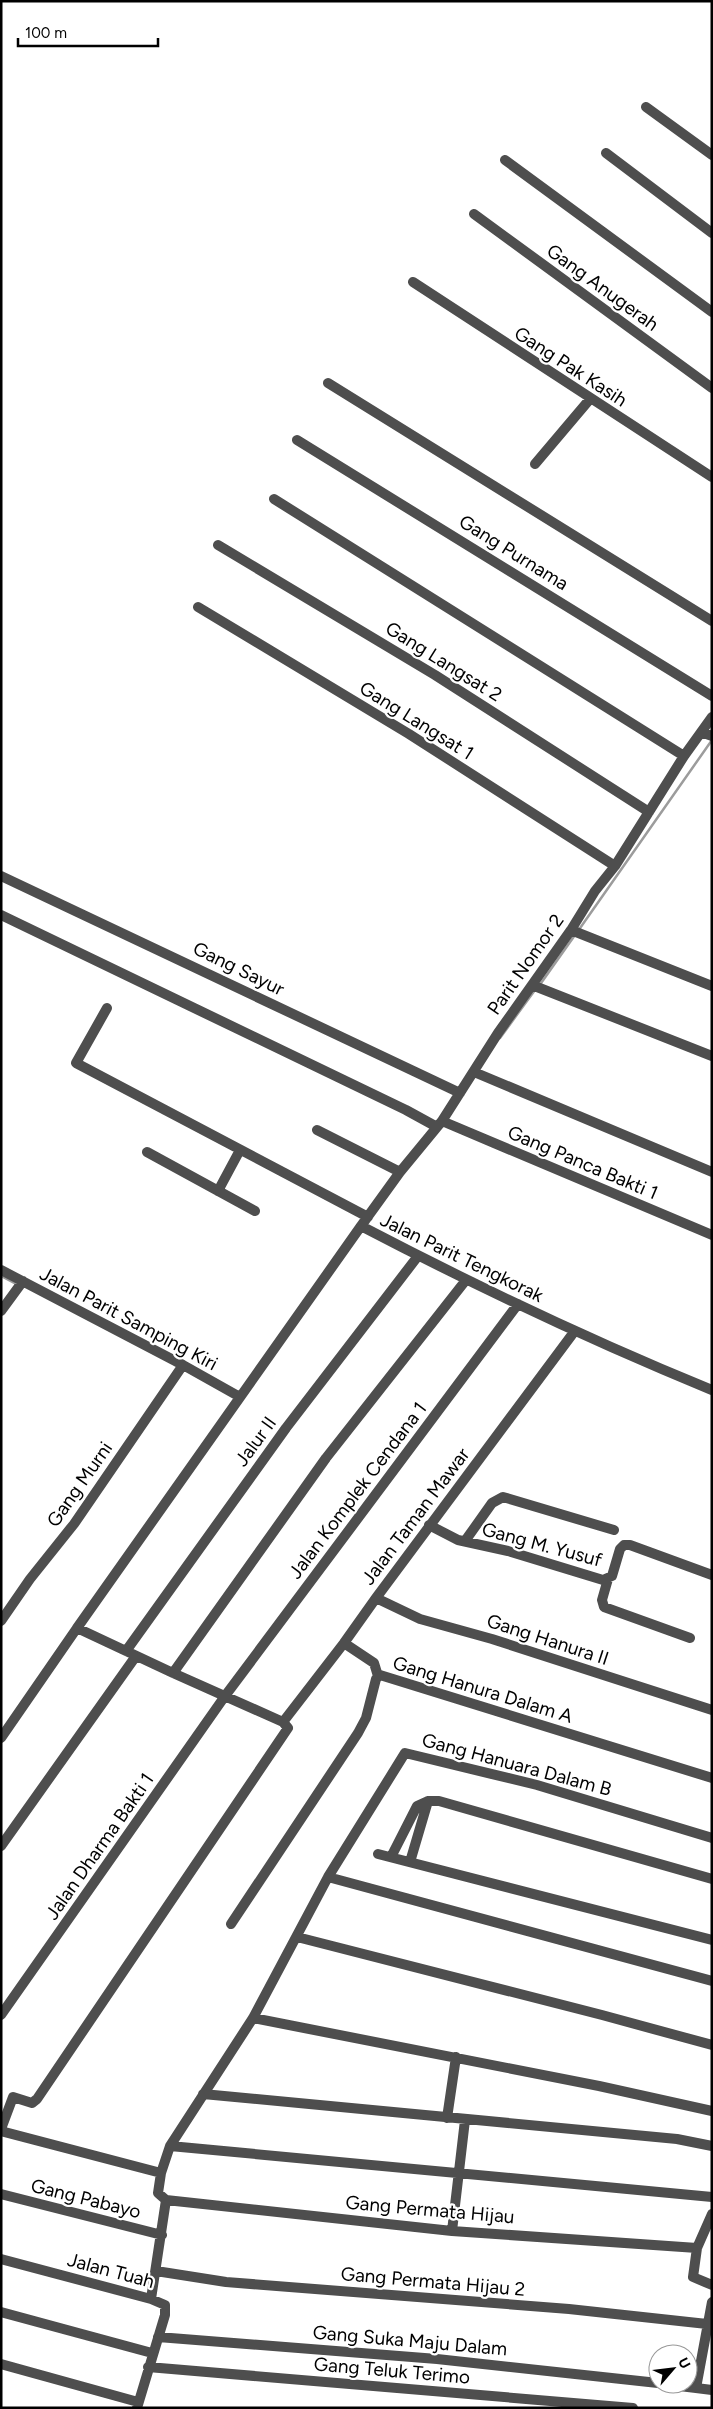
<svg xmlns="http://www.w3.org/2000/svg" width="713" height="2409" viewBox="0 0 713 2409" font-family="Figtree,sans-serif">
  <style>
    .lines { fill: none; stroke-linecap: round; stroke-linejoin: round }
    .stream { stroke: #9c9c9c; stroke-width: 2.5 }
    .minor { stroke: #4e4e4e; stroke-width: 10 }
    .labels { text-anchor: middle; stroke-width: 4.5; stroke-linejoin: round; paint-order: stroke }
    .street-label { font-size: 19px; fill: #000; stroke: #fff }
  </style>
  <rect width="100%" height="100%" fill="#fff"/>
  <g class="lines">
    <path class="stream" d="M578,931L712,740
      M539,986L575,935
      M500,1038L535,990
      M1,1276L18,1285"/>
    <path class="minor" d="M646,107L712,155
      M606,153L712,233
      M505,160L712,312
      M474,214L712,388
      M413,282L712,477
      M328,383L712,621
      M297,440L712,696
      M535,464L590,399
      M274,499L684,756
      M218,545L435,675L649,812
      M198,607L409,734L615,866
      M701,732L712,736
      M1,876L460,1093
      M1,915L406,1110L437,1127
      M571,930L712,986
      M532,985L712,1056
      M107,1008L76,1063L368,1217
      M474,1072L712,1172
      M442,1121L712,1235
      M317,1130L400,1172
      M147,1152L255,1211
      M218,1191L240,1150
      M361,1226L400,1172L442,1121L498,1033L571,930L595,891L615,866L684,756L712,717
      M1,1270L183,1365L240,1397
      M1,1311L23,1281
      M429,1525L458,1540L508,1551L603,1580L612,1576L620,1549L624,1545H630L712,1575
      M465,1541L492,1503L503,1497L614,1530
      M608,1579L602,1600L604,1607L690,1638
      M376,1598L420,1619L492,1639L712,1710
      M1,1621L30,1579L74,1524L183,1365
      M344,1643L374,1663L378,1676
      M126,1651L286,1428L418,1256
      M173,1673L326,1458L466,1280
      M283,1722L344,1643L376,1598L574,1332
      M1,1738L77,1628
      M712,1838L537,1785L405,1753L328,1877L253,2018L170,2146L161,2173L158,2193L166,2200L452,2231L697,2248L712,2214
      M1,1846L136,1656
      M378,1854L712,1940
      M391,1857L417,1806L428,1801H439L712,1879
      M410,1862L428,1801
      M328,1877L712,1981
      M231,1924L358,1733L366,1718L376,1679L380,1675L712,1778
      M297,1937L602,2015L712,2045
      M1,2015L225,1696L518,1304
      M253,2018L599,2086L712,2111
      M203,2094L677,2139L712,2146
      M447,2118L456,2057
      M1,2129L13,2097L32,2103L37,2099L288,1728L283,1722L173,1673L77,1628L361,1226C476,1286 592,1341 712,1390
      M1,2131L161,2173
      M170,2146L712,2197
      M1,2194L162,2235
      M452,2231L465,2120
      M697,2248L693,2277L712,2285
      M1,2259L151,2299L165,2305V2315L137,2408
      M156,2271L226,2282L569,2309L707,2324
      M151,2299L166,2200
      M712,2302L696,2388L712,2390
      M1,2312L152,2353
      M158,2337L437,2359L658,2383
      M1,2364L138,2402
      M148,2367L633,2408
      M663,2384L696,2388"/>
  </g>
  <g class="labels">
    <g class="street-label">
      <text transform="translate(603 287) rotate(36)" y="7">Gang Anugerah</text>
      <text transform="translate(571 366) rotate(33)" y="7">Gang Pak Kasih</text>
      <text transform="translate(514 552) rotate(32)" y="7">Gang Purnama</text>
      <text transform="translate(444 661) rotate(32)" y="7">Gang Langsat 2</text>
      <text transform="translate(417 720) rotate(32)" y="7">Gang Langsat 1</text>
      <text transform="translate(525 964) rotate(-55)" y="7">Parit Nomor 2</text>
      <text transform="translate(239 968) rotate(26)" y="7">Gang Sayur</text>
      <text transform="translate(583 1162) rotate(23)" y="7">Gang Panca Bakti 1</text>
      <text transform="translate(462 1257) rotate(26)" y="7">Jalan Parit Tengkorak</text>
      <text transform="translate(129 1318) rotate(28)" y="7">Jalan Parit Samping Kiri</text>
      <text transform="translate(255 1441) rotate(-54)" y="7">Jalur II</text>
      <text transform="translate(79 1484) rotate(-55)" y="7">Gang Murni</text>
      <text transform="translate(357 1490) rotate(-53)" y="7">Jalan Komplek Cendana 1</text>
      <text transform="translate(415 1516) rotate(-53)" y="7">Jalan Taman Mawar</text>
      <text transform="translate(542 1544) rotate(15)" y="7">Gang M. Yusuf</text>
      <text transform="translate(548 1639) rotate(18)" y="7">Gang Hanura II</text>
      <text transform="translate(483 1689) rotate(17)" y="7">Gang Hanura Dalam A</text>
      <text transform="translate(517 1764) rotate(15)" y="7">Gang Hanuara Dalam B</text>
      <text transform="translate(99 1846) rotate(-55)" y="7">Jalan Dharma Bakti 1</text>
      <text transform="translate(86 2198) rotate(14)" y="7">Gang Pabayo</text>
      <text transform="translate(430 2209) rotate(5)" y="7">Gang Permata Hijau</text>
      <text transform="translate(111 2270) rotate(15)" y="7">Jalan Tuah</text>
      <text transform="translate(433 2281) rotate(5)" y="7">Gang Permata Hijau 2</text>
      <text transform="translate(410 2340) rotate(5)" y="7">Gang Suka Maju Dalam</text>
      <text transform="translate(392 2370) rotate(5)" y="7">Gang Teluk Terimo</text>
    </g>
  </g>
  <rect width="713" height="2409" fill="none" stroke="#000000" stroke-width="5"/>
  <g transform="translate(673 2369) rotate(62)"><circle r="24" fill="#ffffff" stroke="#999999"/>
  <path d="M0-4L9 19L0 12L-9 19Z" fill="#000000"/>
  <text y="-8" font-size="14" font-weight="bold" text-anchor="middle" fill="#000000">U</text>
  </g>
  <path d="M18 38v8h140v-8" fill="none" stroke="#000000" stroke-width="2.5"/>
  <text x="25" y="38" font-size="15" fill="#000000" stroke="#ffffff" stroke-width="4" paint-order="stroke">100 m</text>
</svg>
